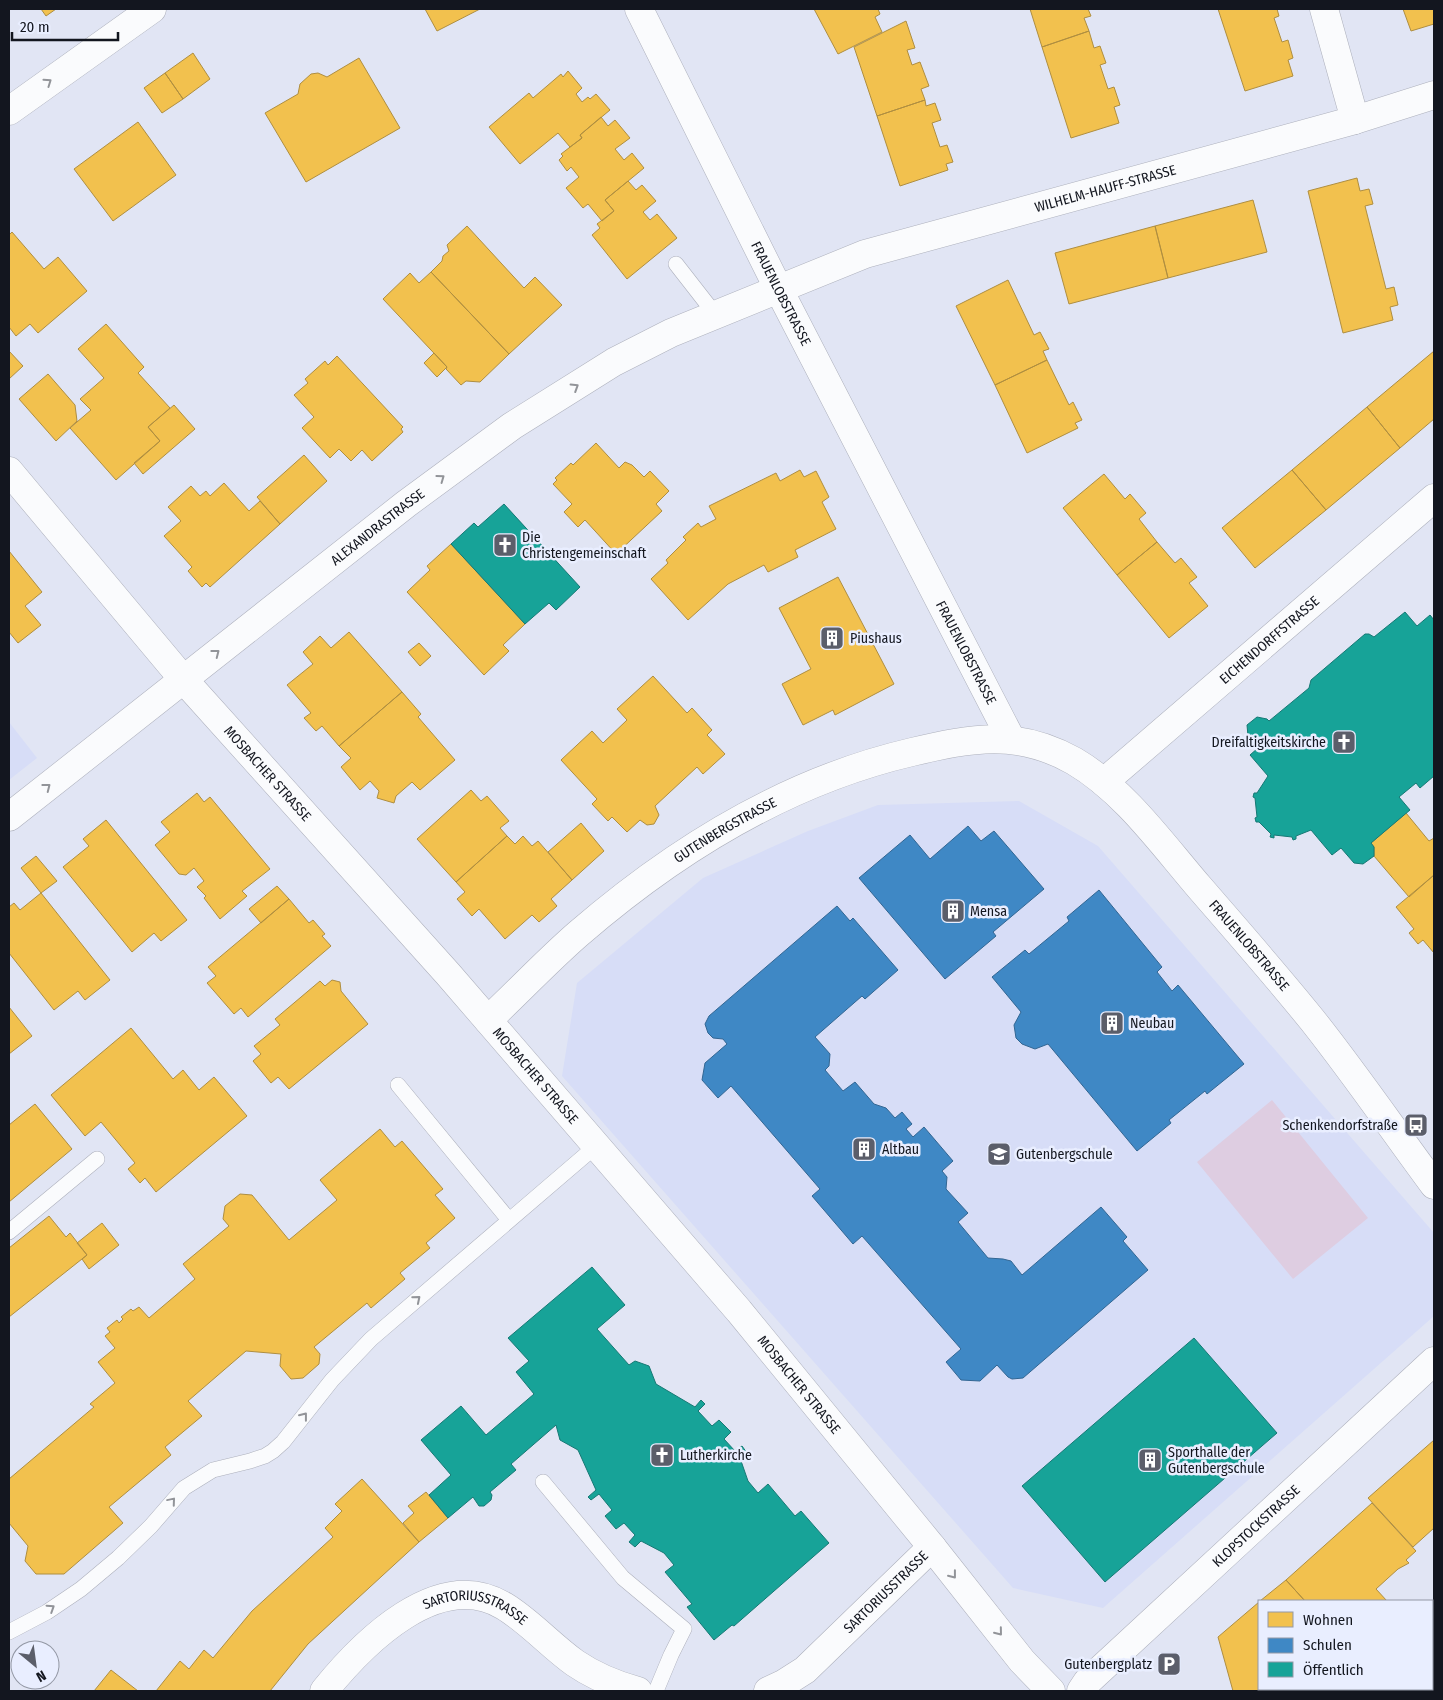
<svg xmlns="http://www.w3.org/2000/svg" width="1443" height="1700" viewBox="0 0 1443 1700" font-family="'Fira Sans Condensed',sans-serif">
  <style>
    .built { fill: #d7ddf7 }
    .green { fill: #decde1 }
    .homes { fill: #f2c14e; stroke: #af8e40 }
    .schools { fill: #3f88c5; stroke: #326693 }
    .public { fill: #17a398; stroke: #167974 }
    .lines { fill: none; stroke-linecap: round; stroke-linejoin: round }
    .lane-casing { stroke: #adb0bc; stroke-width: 16 }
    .street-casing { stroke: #adb0bc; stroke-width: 29 }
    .lane { stroke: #fafbfd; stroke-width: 15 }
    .street { stroke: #fafbfd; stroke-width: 28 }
    .oneway { stroke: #929499 }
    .labels { text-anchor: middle; stroke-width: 5; stroke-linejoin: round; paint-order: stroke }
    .street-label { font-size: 14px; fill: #13161f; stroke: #e9eeff }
    .poi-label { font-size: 14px; fill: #13161f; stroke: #e9eeff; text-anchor: start }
  </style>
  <rect width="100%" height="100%" fill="#e1e5f4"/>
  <path class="built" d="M9,722L37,758L9,780Z
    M1019,801L1098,846L1434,1233V1316L1103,1608L1013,1588L562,1076L577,983L703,878L808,831L878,805Z"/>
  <path class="green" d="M1272,1100L1368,1218L1293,1279L1197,1162Z"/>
  <path class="homes" d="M41,9H56L46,16Z
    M425,9H480L437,31Z
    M814,9H878L880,14L875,17L882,32L838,54Z
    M1030,9H1088L1091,16L1084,18L1089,31L1042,47Z
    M1218,9H1277L1279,16L1274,18L1282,42L1288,40L1293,58L1288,60L1293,76L1245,91Z
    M1403,9H1434V24L1411,31Z
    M906,21L915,48L907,50L912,65L920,62L929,86L921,89L925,100L877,116L854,47Z
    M1089,31L1094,48L1100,46L1106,63L1100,65L1108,89L1114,87L1120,105L1114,107L1119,123L1071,138L1042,47Z
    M193,53L210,79L183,99L165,73Z
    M359,58L400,128L306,182L265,113L298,94L300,84L311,74L318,73L327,77Z
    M568,71L582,88L576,94L582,102L588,97L590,99L596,94L610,110L580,135L582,138L570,147L558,133L520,164L489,127L529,93L533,98L561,74L563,77Z
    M165,73L183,99L162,113L144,88Z
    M925,100L926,106L935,103L941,120L932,123L940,147L947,145L953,162L946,164L948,170L900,186L877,116Z
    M601,117L608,126L615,120L630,138L615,149L624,160L632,153L644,168L605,200L614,211L602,221L588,204L583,208L566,188L579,177L571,167L567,171L559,160L563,156L561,154L582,138L580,135Z
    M138,122L176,175L113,221L74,169Z
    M1357,178L1360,191L1369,189L1373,204L1365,206L1386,289L1394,287L1398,305L1390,307L1393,320L1343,333L1308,191Z
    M628,181L636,190L642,185L656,201L643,212L650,220L657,214L677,238L627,279L592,235L600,228L597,224L614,211L605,200Z
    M1253,200L1267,252L1168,278L1155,226Z
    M467,226L524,288L535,277L562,305L509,354L431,272L442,261L443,256L449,251L447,245Z
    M1155,226L1168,278L1069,304L1055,253Z
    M12,232L44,269L58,257L87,291L38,333L30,324L16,336L9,327V235Z
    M431,272L509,354L480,382L466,381L461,385L446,369L447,367L383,299L410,273L419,283Z
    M1008,280L1034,335L1040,332L1049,349L1043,351L1047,360L995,385L956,306Z
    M106,324L144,367L138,373L170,408L148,427L160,441L116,480L70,428L91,410L80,399L104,378L78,349Z
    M9,351L23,366L9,379Z
    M1434,351V419L1400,448L1367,407Z
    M434,353L447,367L437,377L424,363Z
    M337,356L403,427L401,429L403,432L372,461L362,450L351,461L339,449L330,458L302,428L314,417L294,395L308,383L305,379L325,361L328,365Z
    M1047,360L1069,405L1073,402L1082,420L1075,423L1078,428L1027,453L995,385Z
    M48,374L75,405L77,421L56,441L19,399Z
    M174,405L195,429L143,474L134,463L160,441L148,427Z
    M1367,407L1400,448L1326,510L1292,470Z
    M596,443L619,468L625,462L632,465L644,477L650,471L669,491L656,504L662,511L616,554L585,520L578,527L564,512L572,504L553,484L557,480L555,478L571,463L573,465Z
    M304,455L327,481L280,524L257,497Z
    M800,470L804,477L816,471L829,497L822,502L836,529L795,550L798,557L768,572L764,565L728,584L688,620L651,579L668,563L666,560L686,540L683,537L698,523L701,527L716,519L709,506L776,473L780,481Z
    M1292,470L1326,510L1255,568L1222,528Z
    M1104,474L1125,499L1130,494L1146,513L1139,519L1157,542L1117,575L1063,508Z
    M224,483L249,511L260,501L280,524L210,587L206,583L202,587L188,571L192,567L164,536L181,521L168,507L191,486L200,496L206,491L210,496Z
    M1157,542L1175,563L1181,558L1197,577L1189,583L1208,606L1169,638L1117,575Z
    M451,544L525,624L503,645L509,651L484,675L407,592L430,570L427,566Z
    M9,551L42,592L25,606L41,625L18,643L9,632Z
    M838,577L894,684L835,715L833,710L803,725L782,684L811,669L779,608Z
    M349,632L402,692L339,746L322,726L316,731L304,718L311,713L287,685L313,664L303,652L320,636L331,648Z
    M419,643L431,656L420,666L408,652Z
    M653,676L687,713L692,708L712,730L707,735L725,754L703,774L697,767L655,806L659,815L654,824L647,825L640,820L627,832L612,817L608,821L592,804L597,799L561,760L592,731L603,743L627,720L617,709Z
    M402,692L421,714L418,717L455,760L420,790L412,782L396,796L394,803L377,798L379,791L370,781L360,790L341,767L351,758L339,746Z
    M471,790L481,801L487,796L509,821L500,828L507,836L456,882L417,839Z
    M197,793L204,802L210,797L270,869L242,891L247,896L220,919L204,898L206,896L197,887L204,881L194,868L186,875L179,874L155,845L170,832L161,822Z
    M1406,813L1429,841L1434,838V875L1409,897L1374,856V847L1371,843Z
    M106,820L187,920L161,941L154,933L132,952L63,867L89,846L83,839Z
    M581,823L604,851L572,880L548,852Z
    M507,836L515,844L523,836L532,846L538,841L572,880L551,899L557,906L539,922L532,915L505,939L479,909L472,916L457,899L465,892L456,882Z
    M36,856L57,881L41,893L21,868Z
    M1434,875V953L1423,940L1418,944L1409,933L1414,929L1396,907Z
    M277,886L289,899L261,923L249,909Z
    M41,893L110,980L85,1000L78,991L54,1010L9,953V907L14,903L20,910Z
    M289,899L309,923L313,920L325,934L322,936L331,946L248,1017L241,1008L234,1014L207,983L216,976L208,967Z
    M332,980L340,982L341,991L368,1024L289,1089L278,1077L271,1083L253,1061L261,1054L254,1046L280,1025L275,1019L320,981L325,986Z
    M9,1007L32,1036L9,1054Z
    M131,1028L173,1079L183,1070L199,1090L214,1077L247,1116L156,1192L145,1178L140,1183L128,1169L135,1163L101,1122L85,1136L51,1095Z
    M35,1104L72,1149L9,1202V1125Z
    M380,1129L395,1147L402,1141L443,1189L435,1195L455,1218L426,1243L430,1248L400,1273L405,1279L371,1308L367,1303L314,1347L320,1354L319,1364L303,1378L291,1379L280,1366L281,1354L246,1351L188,1401L202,1416L165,1447L171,1455L109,1507L123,1523L64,1574H36L25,1561L28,1546L9,1523V1479L94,1407L90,1404L115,1383L98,1362L115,1348L105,1336L110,1332L107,1328L117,1320L119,1323L123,1319L121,1317L131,1309L133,1311L139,1307L149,1318L195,1279L183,1264L229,1226L223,1219L225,1206L240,1194L252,1195L289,1240L337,1200L320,1180Z
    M49,1216L66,1237L70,1233L87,1255L9,1317V1248Z
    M102,1223L119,1245L89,1269L82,1259L87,1255L77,1243Z
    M1434,1440V1528L1413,1547L1368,1498Z
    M362,1479L419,1542L308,1644L270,1691H156L180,1661L189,1669L204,1650L213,1658L252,1611L333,1537L325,1528L342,1511L335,1504Z
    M426,1492L448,1518L419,1542L403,1523L414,1513L408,1506Z
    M1372,1503L1416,1551L1406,1560L1409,1563L1398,1569L1376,1589L1387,1601H1305L1286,1580Z
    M1286,1580L1305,1601H1260Z
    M1259,1602V1689H1311L1312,1691H1233L1218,1637Z
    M111,1670L138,1691H94Z"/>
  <path class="schools" d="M968,826L981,841L994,831L1044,889L993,932L996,936L945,979L859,878L910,835L930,859Z
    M1099,890L1162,967L1157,972L1172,991L1178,985L1244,1064L1207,1094L1205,1091L1169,1120L1171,1123L1137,1151L1048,1044L1035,1049L1022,1044L1016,1038L1014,1025L1021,1012L992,977L1025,950L1029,954L1069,921L1067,917Z
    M837,906L850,921L853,918L898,970L865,999L862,996L815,1037L830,1054L829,1066L825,1070L843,1091L855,1082L874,1104L886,1108L895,1118L902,1112L912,1124L906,1129L913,1137L924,1127L953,1161L942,1171L947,1177L946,1189L968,1213L958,1222L988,1258L1003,1259L1011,1261L1022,1275L1101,1207L1127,1237L1123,1241L1148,1270L1023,1378L1012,1379L1008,1377L997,1365L980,1381L961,1380L946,1362L961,1349L862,1236L853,1244L812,1196L820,1189L731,1086L718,1098L702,1080L705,1063L727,1044L723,1039L713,1038L708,1033L705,1024L709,1016Z"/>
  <path class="public" d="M504,504L580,587L556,610L549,603L525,624L451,544L474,523L478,527Z
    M1405,612L1417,626L1430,615L1434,620V776L1420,788L1416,783L1399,797L1410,810L1371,843L1374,847V856L1363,864L1354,863L1341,848L1332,855L1311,830L1296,836V839L1293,840L1292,837L1274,835V838L1270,837L1271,834L1259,822H1256L1255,818L1257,817L1255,798L1253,797L1254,793H1257L1268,776L1250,755L1258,748L1248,736L1247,725L1257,717L1267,719L1269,721L1309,688L1311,680L1365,634H1369L1374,637Z
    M592,1267L625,1305L597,1329L629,1365L635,1361L649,1366L656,1384L695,1407L701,1400L705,1404L698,1411L712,1426L719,1420L731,1432L724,1439L735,1451L742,1446L747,1453L740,1458L748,1481L758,1493L768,1484L795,1516L801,1511L829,1543L734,1626L732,1625L714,1640L687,1607L692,1604L665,1572L674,1565L664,1553L641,1541L635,1547L629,1542L635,1535L624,1523L616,1529L605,1516L612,1510L599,1494L591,1500L588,1497L596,1490L578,1450L560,1440L556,1425L511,1464L516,1470L490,1492L492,1495L491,1500L484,1506H479L473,1497L448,1518L429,1495L451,1475L421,1440L461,1406L486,1435L534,1394L516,1372L529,1361L508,1338Z
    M1194,1338L1277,1433L1105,1582L1022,1486Z"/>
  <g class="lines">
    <g class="lane-casing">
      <path id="lane" d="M676,264L715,314
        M398,1085L509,1220
        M9,1232L97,1159
        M543,1482L623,1578L684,1629L671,1655L656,1691
        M9,1632L47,1612L81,1589L118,1558L151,1526L184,1488L213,1470L250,1461L265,1456L273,1451L283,1442L332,1380L371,1339L596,1146"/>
    </g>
    <g class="street-casing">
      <g id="street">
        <path id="s1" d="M639,9L778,288L1011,739"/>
        <path d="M1324,9L1355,120"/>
        <path d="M9,111L152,9"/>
        <path id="s2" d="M9,471L183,679L448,974L739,1311L932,1547L1022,1661L1051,1691"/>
        <path id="s3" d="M1104,782L1434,498"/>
        <path id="s4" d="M9,817L406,504L512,426L614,362L671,333L865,254L1355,120L1434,95"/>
        <path id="s5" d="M488,1020C518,992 547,961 578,934C674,851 787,781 912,752C971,738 1018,729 1074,761C1125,791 1162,844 1200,888C1238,932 1276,975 1313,1021C1355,1074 1394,1131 1434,1185"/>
        <path id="s6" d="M324,1691C362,1644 438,1566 504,1606C529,1621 551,1646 575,1663C594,1676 616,1685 638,1691"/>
        <path id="s7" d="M768,1691L783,1684L805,1670L932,1547"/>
        <path id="s8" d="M1081,1691L1087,1682L1434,1361"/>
      </g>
    </g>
    <use href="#lane" class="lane"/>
    <use href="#street" class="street"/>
  </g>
  <defs><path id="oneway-chevron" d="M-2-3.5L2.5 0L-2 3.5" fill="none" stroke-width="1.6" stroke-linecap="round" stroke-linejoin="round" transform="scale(1.25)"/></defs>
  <g class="oneway">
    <use href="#oneway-chevron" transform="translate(48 82) rotate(-35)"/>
    <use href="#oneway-chevron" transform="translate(575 387) rotate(-32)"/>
    <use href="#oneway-chevron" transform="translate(441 478) rotate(-36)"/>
    <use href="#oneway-chevron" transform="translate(216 653) rotate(-38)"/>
    <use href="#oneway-chevron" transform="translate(47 787) rotate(-38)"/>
    <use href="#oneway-chevron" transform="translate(417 1299) rotate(-40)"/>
    <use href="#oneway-chevron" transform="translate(304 1416) rotate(-52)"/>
    <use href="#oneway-chevron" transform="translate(172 1501) rotate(-50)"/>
    <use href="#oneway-chevron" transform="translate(953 1575) rotate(52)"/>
    <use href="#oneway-chevron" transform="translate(51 1608) rotate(-33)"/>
    <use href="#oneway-chevron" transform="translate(999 1632) rotate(51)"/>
  </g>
  <defs>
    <g id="church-square" transform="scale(1.25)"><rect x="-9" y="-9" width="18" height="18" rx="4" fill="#5b5e6a" stroke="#e9eeff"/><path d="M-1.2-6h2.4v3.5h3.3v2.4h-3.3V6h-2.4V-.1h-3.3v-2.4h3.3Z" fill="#fff"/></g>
    <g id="building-square" transform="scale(1.25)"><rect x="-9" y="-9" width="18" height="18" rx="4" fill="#5b5e6a" stroke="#e9eeff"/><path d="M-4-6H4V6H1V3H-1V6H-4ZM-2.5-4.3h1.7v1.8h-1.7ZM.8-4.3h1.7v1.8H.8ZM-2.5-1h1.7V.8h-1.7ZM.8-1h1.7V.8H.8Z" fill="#fff"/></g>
    <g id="bus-square" transform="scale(1.25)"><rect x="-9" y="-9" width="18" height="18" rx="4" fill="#5b5e6a" stroke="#e9eeff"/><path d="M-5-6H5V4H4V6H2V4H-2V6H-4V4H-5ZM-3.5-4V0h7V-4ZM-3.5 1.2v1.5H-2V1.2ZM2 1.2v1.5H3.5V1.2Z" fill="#fff"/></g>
    <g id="school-square" transform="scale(1.25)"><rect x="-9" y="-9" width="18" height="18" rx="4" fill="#5b5e6a" stroke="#e9eeff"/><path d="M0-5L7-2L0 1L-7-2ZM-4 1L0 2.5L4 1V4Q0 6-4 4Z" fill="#fff"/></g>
    <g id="parking-square" transform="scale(1.25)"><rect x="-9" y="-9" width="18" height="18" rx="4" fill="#5b5e6a" stroke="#e9eeff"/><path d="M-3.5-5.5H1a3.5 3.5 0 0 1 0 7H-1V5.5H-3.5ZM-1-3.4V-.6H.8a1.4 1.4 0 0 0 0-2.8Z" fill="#fff"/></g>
  </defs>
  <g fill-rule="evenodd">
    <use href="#church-square" x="505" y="545"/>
    <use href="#building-square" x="832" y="638"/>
    <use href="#church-square" x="1344" y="742"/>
    <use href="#building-square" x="953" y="911"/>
    <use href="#building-square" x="1112" y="1023"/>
    <use href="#bus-square" x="1416" y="1125"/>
    <use href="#building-square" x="864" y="1149"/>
    <use href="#school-square" x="999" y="1154"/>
    <use href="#church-square" x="662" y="1455"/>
    <use href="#building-square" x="1150" y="1460"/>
    <use href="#parking-square" x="1169" y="1664"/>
  </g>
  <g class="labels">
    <g class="street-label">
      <text dy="5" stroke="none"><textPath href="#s4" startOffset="1280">WILHELM-HAUFF-STRASSE</textPath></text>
      <text dy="5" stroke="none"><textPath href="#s1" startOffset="318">FRAUENLOBSTRASSE</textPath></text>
      <text dy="5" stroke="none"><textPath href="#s4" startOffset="469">ALEXANDRASTRASSE</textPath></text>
      <text dy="5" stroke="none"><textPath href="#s3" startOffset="218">EICHENDORFFSTRASSE</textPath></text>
      <text dy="5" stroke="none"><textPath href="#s1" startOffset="722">FRAUENLOBSTRASSE</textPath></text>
      <text dy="5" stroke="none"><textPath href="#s2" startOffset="398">MOSBACHER STRASSE</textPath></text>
      <text dy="5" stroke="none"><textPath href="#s5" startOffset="305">GUTENBERGSTRASSE</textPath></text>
      <text dy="5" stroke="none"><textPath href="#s5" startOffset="931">FRAUENLOBSTRASSE</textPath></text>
      <text dy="5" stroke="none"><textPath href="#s2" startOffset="802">MOSBACHER STRASSE</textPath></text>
      <text dy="5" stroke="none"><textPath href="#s2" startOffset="1208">MOSBACHER STRASSE</textPath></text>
      <text dy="5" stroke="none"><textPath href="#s8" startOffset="241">KLOPSTOCKSTRASSE</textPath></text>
      <text dy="5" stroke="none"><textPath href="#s7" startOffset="155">SARTORIUSSTRASSE</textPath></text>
      <text dy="5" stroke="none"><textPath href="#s6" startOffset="188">SARTORIUSSTRASSE</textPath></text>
    </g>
    <g class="poi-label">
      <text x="522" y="542">Die<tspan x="522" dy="16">Christengemeinschaft</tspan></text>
      <text x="850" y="643">Piushaus</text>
      <text x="1326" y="747" text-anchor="end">Dreifaltigkeitskirche</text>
      <text x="970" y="916">Mensa</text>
      <text x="1130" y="1028">Neubau</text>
      <text x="1398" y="1130" text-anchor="end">Schenkendorfstraße</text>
      <text x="882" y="1154">Altbau</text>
      <text x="1016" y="1159">Gutenbergschule</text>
      <text x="1168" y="1457">Sporthalle der<tspan x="1168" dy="16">Gutenbergschule</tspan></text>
      <text x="680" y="1460">Lutherkirche</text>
      <text x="1152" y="1669" text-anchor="end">Gutenbergplatz</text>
    </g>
  </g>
  <rect width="1443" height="1700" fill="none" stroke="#13161f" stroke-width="20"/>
  <rect x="1258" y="1600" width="175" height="90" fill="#e9eeff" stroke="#9398a5"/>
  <rect x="1268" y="1612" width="25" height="15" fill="#f2c14e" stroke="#9398a5"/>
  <text x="1303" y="1625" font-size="15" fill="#13161f">Wohnen</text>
  <rect x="1268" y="1638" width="25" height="15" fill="#3f88c5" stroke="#9398a5"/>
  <text x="1303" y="1650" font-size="15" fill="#13161f">Schulen</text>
  <rect x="1268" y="1662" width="25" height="15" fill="#17a398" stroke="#9398a5"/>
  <text x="1303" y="1675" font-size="15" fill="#13161f">Öffentlich</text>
  <g transform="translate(35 1665) rotate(151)"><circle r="24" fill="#e9eeff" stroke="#9398a5"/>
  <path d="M0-4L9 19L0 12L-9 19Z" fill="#5b5e6a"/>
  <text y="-8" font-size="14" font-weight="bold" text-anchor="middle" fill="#13161f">N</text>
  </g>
  <path d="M12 32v8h106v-8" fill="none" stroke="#13161f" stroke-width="2.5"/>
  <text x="20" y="32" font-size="15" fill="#13161f" stroke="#e9eeff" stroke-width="4" paint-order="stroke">20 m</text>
</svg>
